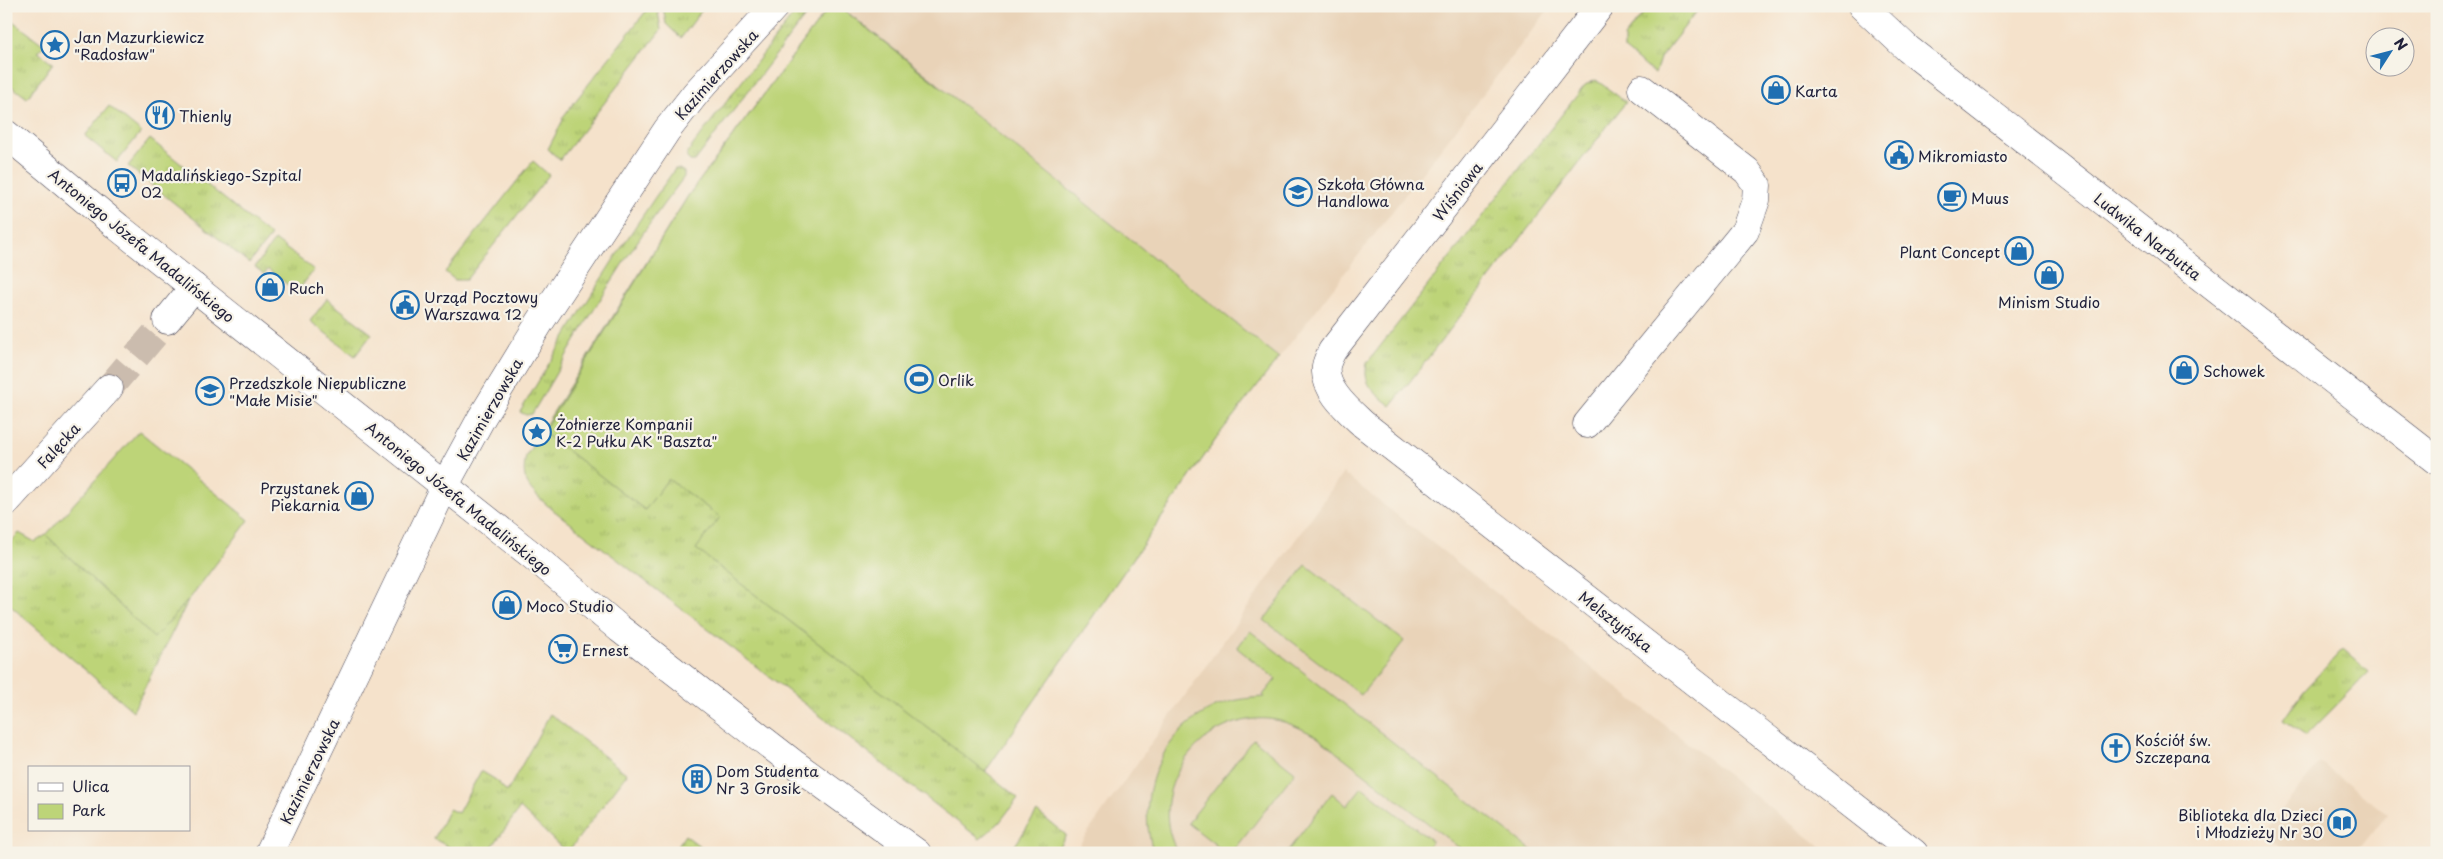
<svg xmlns="http://www.w3.org/2000/svg" width="2443" height="859" font-family="'Playpen Sans',sans-serif">
<defs>
<pattern id="grass-tufts" width="24" height="20" patternUnits="userSpaceOnUse" patternTransform="scale(1.25)"><rect width="24" height="20" fill="#bdd478"/><path d="M3 7l-1-3M5 7V3M7 7l1-3M15 17l-1-3M17 17v-4M19 17l1-3" fill="none" stroke="#a2b669"/></pattern>
<pattern id="garden-dots" width="8" height="8" patternUnits="userSpaceOnUse" patternTransform="scale(1.25)"><rect width="8" height="8" fill="#bdd478"/><path d="M2 2h.1M6 6h.1" fill="none" stroke="#a2b669" stroke-width="1.8" stroke-linecap="round"/></pattern>
</defs>
<rect width="100%" height="100%" fill="#f7f3e8"/>
<filter id="ink" filterUnits="userSpaceOnUse"><feTurbulence type="fractalNoise" baseFrequency=".02" numOctaves="2"/><feDisplacementMap in="SourceGraphic" scale="10" xChannelSelector="R" yChannelSelector="G"/><feConvolveMatrix kernelMatrix="1 2 1 2 8 2 1 2 1" color-interpolation-filters="sRGB"/></filter>
<filter id="wash" filterUnits="userSpaceOnUse"><feTurbulence type="fractalNoise" baseFrequency=".0096" numOctaves="4" result="noise"/><feDisplacementMap in="SourceGraphic" scale="20" xChannelSelector="R" yChannelSelector="G"/><feGaussianBlur stdDeviation="1.12" result="paint"/><feColorMatrix in="noise" values="0 0 0 0 0 0 0 0 0 0 0 0 0 0 0 0 0 1.4 0 .05"/><feComposite in="paint" operator="in"/></filter>
<g filter="url(#wash)">
<rect width="100%" height="100%" fill="#f5e2cb"/>
<path fill="#e9d3b8" d="M839,6h712l-272,352z
M1343,473l439,344 47,36h-740l-10,-8z
M2320,762l67,52 -31,39h-68l-25,-20z"/>
<path fill="url(#grass-tufts)" stroke="#707b5a" d="M650,6h7l4,24 -101,130 -12,-11 15,-29 -1,-2z
M663,6h42l-24,32 -15,-14z
M800,6h13l-118,155h-5l-3,-3v-5z
M830,6h9l99,78 283,348 -236,339 33,27 -19,25 -19,16 -432,-333c-18,-17 -28,-23 -22,-50l162,-260z
M1649,6h52l-41,52 -5,16 -31,-25v-12z
M6,16l38,29 -6,7 15,11 -26,35 -21,-16z
M1596,80l30,22 -235,304c-16,-13 -29,-21 -24,-43l218,-278z
M109,106l32,26 -24,30 -32,-26z
M150,139l121,97 -22,27 -121,-97z
M533,161l16,14 -83,105h-11l-10,-8z
M675,169h4l5,3v5c-58,74 -104,156 -152,237l-6,1 -6,-3c49,-82 99,-165 155,-243z
M275,240l39,30 -17,22 -29,-23 -4,5 -9,-7z
M327,299l45,35 -17,22 -45,-35z
M19,533l16,9 11,-7 108,102 36,-40 -57,114 -127,-109v-54z
M2343,649l26,23 -63,64 -23,-16 21,-30z
M550,714l77,60 -60,79 -47,-45 -28,39 -10,4 -24,1 -24,-13 15,-30 9,4 23,-42 15,9 11,12z
M1037,812l29,23 -11,18h-45z"/>
<path fill="#bdd478" stroke="#707b5a" d="M830,6h9l440,352 -58,74 -236,340 -289,-223 24,-32 -52,-38 -23,31 -102,-78 145,-236z
M139,431l110,89 -58,77 -37,41 -108,-103z
M1306,565l98,76 -43,54 -97,-75z
M1250,631l39,30 246,192h-69l-149,-116c-21,-12 -43,-22 -69,-17 -58,9 -102,77 -70,133h-24c-21,-59 9,-127 69,-149 13,-5 28,-6 42,-7l-2,-2 13,-16 -39,-31z
M1253,739l42,33 -63,81h-6l-38,-30z
M1362,787l70,54 -8,12h-138l46,-60 15,13z"/>
<path fill="url(#garden-dots)" stroke="#707b5a" d="M685,835l24,18h-36z"/>
</g>
<g filter="url(#ink)">
<g fill="none" stroke-linecap="round" stroke-linejoin="round">
<path stroke="#cbbcae" stroke-width="28" stroke-dasharray="28 14" stroke-linecap="butt" d="M109,388l58,-68"/>
<defs>
<path id="minor" d="M1600,6l-268,345c-2,4 -5,10 -6,15 -3,23 22,44 37,58l551,429
M1862,6l46,43 529,412
M167,320l27,-33
M1587,424l158,-193 11,-31 1,-15 -10,-14 -105,-82
M445,485l37,-68 58,-95 127,-192 29,-37 79,-87
M6,502l103,-114"/>
<path id="tertiary" d="M6,134l112,93 415,329 87,73 173,134 124,90
M269,853l176,-368"/>
</defs>
<use href="#minor" stroke="#423f51" stroke-width="29"/>
<use href="#tertiary" stroke="#423f51" stroke-width="29"/>
<use href="#minor" stroke="#fff" stroke-width="28"/>
<use href="#tertiary" stroke="#fff" stroke-width="28"/>
</g>
</g>
<defs>
<symbol id="sight-ring" viewBox="-11 -11 22 22"><circle r="9.5" fill="#f7f3e8" stroke="#1f6fb2" stroke-width="1.5"/><path d="M0-6L1.8-2.2L6-1.7L2.9 1.2L3.7 5.4L0 3.3L-3.7 5.4L-2.9 1.2L-6-1.7L-1.8-2.2Z" fill="#1f6fb2"/></symbol>
<symbol id="shop-ring" viewBox="-11 -11 22 22"><circle r="9.5" fill="#f7f3e8" stroke="#1f6fb2" stroke-width="1.5"/><path d="M-5-2.5h2.3a2.7 3.5 0 0 1 5.4 0H5L5.5 6h-11ZM-1.5-2.5h3a1.5 2.3 0 0 0-3 0Z" fill="#1f6fb2"/></symbol>
<symbol id="restaurant-ring" viewBox="-11 -11 22 22"><circle r="9.5" fill="#f7f3e8" stroke="#1f6fb2" stroke-width="1.5"/><path d="M-5-6h1v4h1v-4h1v4h1v-4h1v5L-1.5 .5V6h-2V.5L-5-1ZM5-6V6H3V1.5H1.5Q1.5-4 5-6Z" fill="#1f6fb2"/></symbol>
<symbol id="civic-ring" viewBox="-11 -11 22 22"><circle r="9.5" fill="#f7f3e8" stroke="#1f6fb2" stroke-width="1.5"/><path d="M-.6-6.5H3V-4.5H.6V-3L4-1V1h2V6H-6V1h2V-1L-.6-3ZM-1.2 2.5V6h2.4V2.5Z" fill="#1f6fb2"/></symbol>
<symbol id="bus-ring" viewBox="-11 -11 22 22"><circle r="9.5" fill="#f7f3e8" stroke="#1f6fb2" stroke-width="1.5"/><path d="M-5-6H5V4H4V6H2V4H-2V6H-4V4H-5ZM-3.5-4V0h7V-4ZM-3.5 1.2v1.5H-2V1.2ZM2 1.2v1.5H3.5V1.2Z" fill="#1f6fb2"/></symbol>
<symbol id="university-ring" viewBox="-11 -11 22 22"><circle r="9.5" fill="#f7f3e8" stroke="#1f6fb2" stroke-width="1.5"/><path d="M0-5L7-2L0 1L-7-2ZM-4 1L0 2.5L4 1V4Q0 6-4 4Z" fill="#1f6fb2"/></symbol>
<symbol id="cafe-ring" viewBox="-11 -11 22 22"><circle r="9.5" fill="#f7f3e8" stroke="#1f6fb2" stroke-width="1.5"/><path d="M-5.5-4.5H6V0H3Q3 3.5 0 3.5H-2.5Q-5.5 3.5-5.5 0ZM3-3.2v2h1.7v-2ZM-6 4.5H4V6H-6Z" fill="#1f6fb2"/></symbol>
<symbol id="stadium-ring" viewBox="-11 -11 22 22"><circle r="9.5" fill="#f7f3e8" stroke="#1f6fb2" stroke-width="1.5"/><path d="M0-5a6.5 5 0 1 0 0 10a6.5 5 0 1 0 0-10ZM-3.5-1.8h7v3.6h-7Z" fill="#1f6fb2"/></symbol>
<symbol id="school-ring" viewBox="-11 -11 22 22"><circle r="9.5" fill="#f7f3e8" stroke="#1f6fb2" stroke-width="1.5"/><path d="M0-5L7-2L0 1L-7-2ZM-4 1L0 2.5L4 1V4Q0 6-4 4Z" fill="#1f6fb2"/></symbol>
<symbol id="supermarket-ring" viewBox="-11 -11 22 22"><circle r="9.5" fill="#f7f3e8" stroke="#1f6fb2" stroke-width="1.5"/><path d="M-6-5.5h2.5l.6 2H6L4.5 2H-2.5L-4.4-4H-6ZM-1.5 3.2a1.3 1.3 0 1 0 .1 0ZM3 3.2a1.3 1.3 0 1 0 .1 0Z" fill="#1f6fb2"/></symbol>
<symbol id="church-ring" viewBox="-11 -11 22 22"><circle r="9.5" fill="#f7f3e8" stroke="#1f6fb2" stroke-width="1.5"/><path d="M-1.2-6h2.4v3.5h3.3v2.4h-3.3V6h-2.4V-.1h-3.3v-2.4h3.3Z" fill="#1f6fb2"/></symbol>
<symbol id="building-ring" viewBox="-11 -11 22 22"><circle r="9.5" fill="#f7f3e8" stroke="#1f6fb2" stroke-width="1.5"/><path d="M-4-6H4V6H1V3H-1V6H-4ZM-2.5-4.3h1.7v1.8h-1.7ZM.8-4.3h1.7v1.8H.8ZM-2.5-1h1.7V.8h-1.7ZM.8-1h1.7V.8H.8Z" fill="#1f6fb2"/></symbol>
<symbol id="library-ring" viewBox="-11 -11 22 22"><circle r="9.5" fill="#f7f3e8" stroke="#1f6fb2" stroke-width="1.5"/><path d="M-6-4Q-3-5.5-.7-3.5V5Q-3 3-6 4ZM6-4Q3-5.5 .7-3.5V5Q3 3 6 4Z" fill="#1f6fb2"/></symbol>
</defs>
<g fill-rule="evenodd">
<use href="#sight-ring" x="39" y="29" width="32" height="32"/>
<use href="#shop-ring" x="1760" y="74" width="32" height="32"/>
<use href="#restaurant-ring" x="144" y="99" width="32" height="32"/>
<use href="#civic-ring" x="1883" y="139" width="32" height="32"/>
<use href="#bus-ring" x="106" y="167" width="32" height="32"/>
<use href="#university-ring" x="1282" y="176" width="32" height="32"/>
<use href="#cafe-ring" x="1936" y="181" width="32" height="32"/>
<use href="#shop-ring" x="2003" y="235" width="32" height="32"/>
<use href="#shop-ring" x="2033" y="259" width="32" height="32"/>
<use href="#shop-ring" x="254" y="271" width="32" height="32"/>
<use href="#civic-ring" x="389" y="289" width="32" height="32"/>
<use href="#shop-ring" x="2168" y="354" width="32" height="32"/>
<use href="#stadium-ring" x="903" y="363" width="32" height="32"/>
<use href="#school-ring" x="194" y="375" width="32" height="32"/>
<use href="#sight-ring" x="521" y="416" width="32" height="32"/>
<use href="#shop-ring" x="343" y="480" width="32" height="32"/>
<use href="#shop-ring" x="491" y="589" width="32" height="32"/>
<use href="#supermarket-ring" x="547" y="633" width="32" height="32"/>
<use href="#church-ring" x="2100" y="732" width="32" height="32"/>
<use href="#building-ring" x="681" y="763" width="32" height="32"/>
<use href="#library-ring" x="2326" y="807" width="32" height="32"/>
</g>
<g text-anchor="middle" dominant-baseline="central" stroke-width="4.5" stroke-linejoin="round" paint-order="stroke">
<g font-size="15" fill="#22223b" stroke="#f7f3e8" text-anchor="start">
<text x="74" y="36">Jan Mazurkiewicz<tspan x="74" dy="17">"Radosław"</tspan></text>
<text x="1795" y="90">Karta</text>
<text x="179" y="115">Thienly</text>
<text x="1918" y="155">Mikromiasto</text>
<text x="141" y="174">Madalińskiego-Szpital<tspan x="141" dy="17">02</tspan></text>
<text x="1317" y="183">Szkoła Główna<tspan x="1317" dy="17">Handlowa</tspan></text>
<text x="1971" y="197">Muus</text>
<text x="2000" y="251" text-anchor="end">Plant Concept</text>
<text x="289" y="287">Ruch</text>
<text x="424" y="296">Urząd Pocztowy<tspan x="424" dy="17">Warszawa 12</tspan></text>
<text x="2049" y="301" text-anchor="middle">Minism Studio</text>
<text x="2203" y="370">Schowek</text>
<text x="938" y="379">Orlik</text>
<text x="229" y="382">Przedszkole Niepubliczne<tspan x="229" dy="17">"Małe Misie"</tspan></text>
<text x="556" y="423">Żołnierze Kompanii<tspan x="556" dy="17">K-2 Pułku AK "Baszta"</tspan></text>
<text x="340" y="487" text-anchor="end">Przystanek<tspan x="340" dy="17">Piekarnia</tspan></text>
<text x="526" y="605">Moco Studio</text>
<text x="582" y="649">Ernest</text>
<text x="2135" y="739">Kościół św.<tspan x="2135" dy="17">Szczepana</tspan></text>
<text x="716" y="770">Dom Studenta<tspan x="716" dy="17">Nr 3 Grosik</tspan></text>
<text x="2323" y="814" text-anchor="end">Biblioteka dla Dzieci<tspan x="2323" dy="17">i Młodzieży Nr 30</tspan></text>
</g>
<g font-size="15" fill="#22223b" stroke="#f7f3e8">
<text transform="translate(716 74) rotate(-48)">Kazimierzowska</text>
<text transform="translate(1457 191) rotate(-52)">Wiśniowa</text>
<text transform="translate(2148 236) rotate(38)">Ludwika Narbutta</text>
<text transform="translate(142 245) rotate(39)">Antoniego Józefa Madalińskiego</text>
<text transform="translate(489 409) rotate(-60)">Kazimierzowska</text>
<text transform="translate(58 445) rotate(-48)">Falęcka</text>
<text transform="translate(459 498) rotate(39)">Antoniego Józefa Madalińskiego</text>
<text transform="translate(1616 621) rotate(38)">Melsztyńska</text>
<text transform="translate(309 771) rotate(-64)">Kazimierzowska</text>
</g>
</g>
<rect width="2443" height="859" fill="none" stroke="#f7f3e8" stroke-width="25"/>
<rect x="28" y="766" width="162" height="65" fill="#f7f3e8" stroke="#a29fa3"/>
<rect x="38" y="783" width="25" height="8" fill="#ffffff" stroke="#a29fa3"/>
<text x="72" y="792" font-size="15" fill="#22223b">Ulica</text>
<rect x="38" y="804" width="25" height="15" fill="#bdd478" stroke="#a29fa3"/>
<text x="72" y="816" font-size="15" fill="#22223b">Park</text>
<g transform="translate(2390 52) rotate(54)"><circle r="24" fill="#f7f3e8" stroke="#a29fa3"/>
<path d="M0-4L9 19L0 12L-9 19Z" fill="#1f6fb2"/>
<text y="-8" font-size="14" font-weight="bold" text-anchor="middle" fill="#22223b">N</text>
</g>
</svg>
